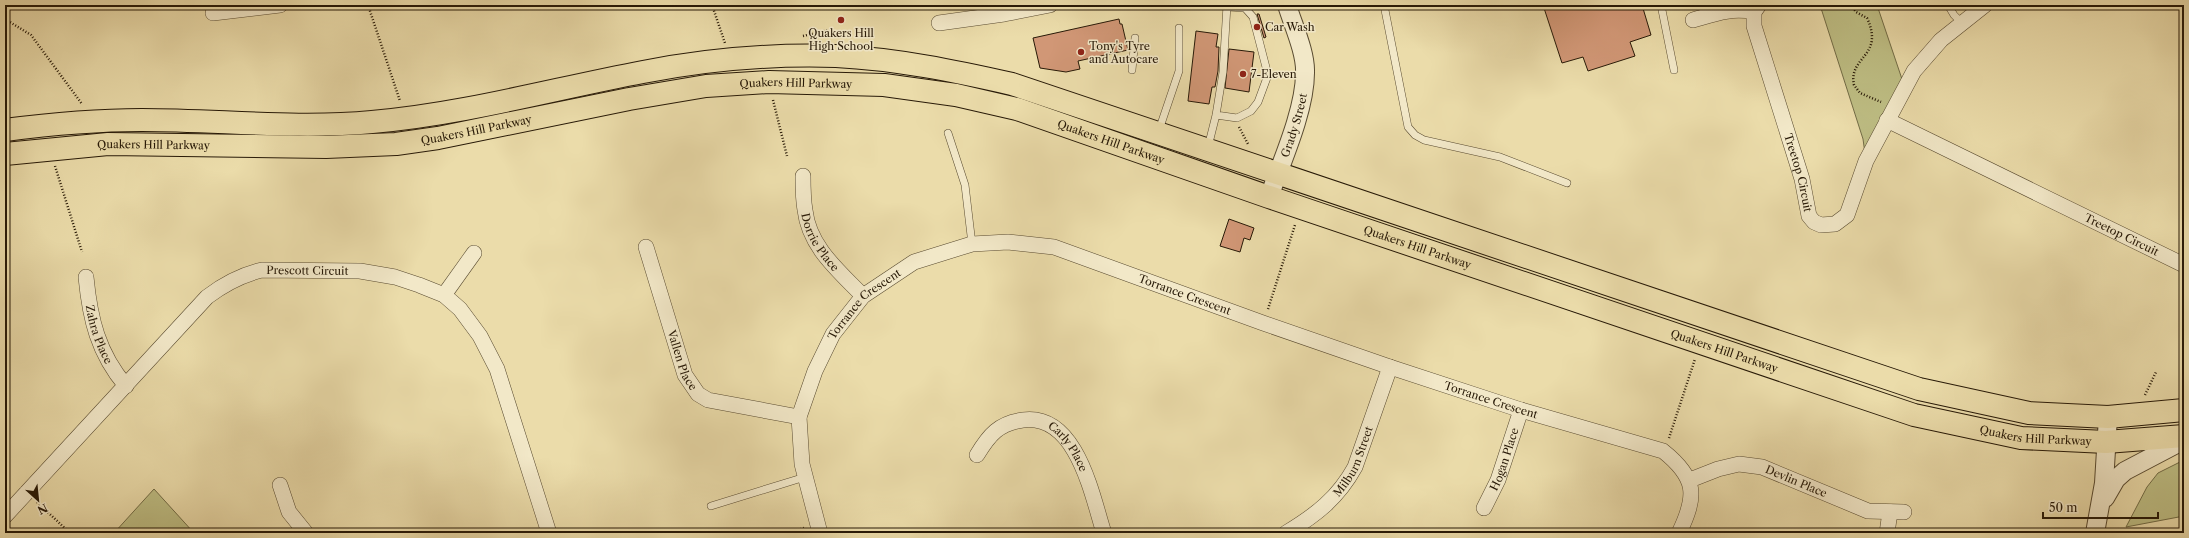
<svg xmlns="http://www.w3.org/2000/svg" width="2189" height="538" font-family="'Libre Caslon Text',serif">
<rect width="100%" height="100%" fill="#ebdcaa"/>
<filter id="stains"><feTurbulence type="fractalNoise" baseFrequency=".005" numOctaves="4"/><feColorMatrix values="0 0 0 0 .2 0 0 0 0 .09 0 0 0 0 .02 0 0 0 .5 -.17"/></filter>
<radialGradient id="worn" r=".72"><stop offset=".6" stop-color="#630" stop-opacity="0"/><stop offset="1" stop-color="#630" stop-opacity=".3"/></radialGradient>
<path fill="#bebe84" stroke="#726c46" d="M1820,5h57l28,83 -39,73 -3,-22z
M2184,460v56l-58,11 21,-40 11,-14z
M154,489l40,44h-80z"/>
<path fill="#d19776" stroke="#271907" d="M1543,5h99l9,30 -21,7 5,14 -47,15 -5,-14 -21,6z
M1257,14h2l7,23 -2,1z
M1119,19l1,5h2l6,26 -50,11 2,8 -14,3 -26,-4 -7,-30z
M1196,31l22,3 -2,13h3l-1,24 -3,16h-3l-3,17 -21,-3z
M1229,49l25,3 -5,40 -24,-4z
M1229,219l25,9 -4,12 -6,-2 -4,14 -20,-6z"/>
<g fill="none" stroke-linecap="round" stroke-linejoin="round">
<defs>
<path id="service" d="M1384,5l24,122 7,8 9,5 76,17 67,26
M1661,5l13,65
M1948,5l6,10 8,8
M1132,70l3,-32
M1216,115l21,3 14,-7 7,-9 10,-27 -15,-58 -8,-9 -18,-1
M1159,130l20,-59v-43
M948,133l17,52 7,59
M1208,147l8,-32 7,-43 4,-67
M711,506l94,-29"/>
<g id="minor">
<path id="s1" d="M1759,5l-5,7v14l48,153 7,37 5,6 7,3 14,-1 12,-9 19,-54 48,-90 27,-31 44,-35"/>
<path d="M213,13l67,-8"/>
<path d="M1693,20c21,-6 39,-13 61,-8"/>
<path d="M939,23l65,-9 46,-9"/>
<path id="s2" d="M1887,120l297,145"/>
<path id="s3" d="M803,176c0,11 0,23 2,34 4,37 34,61 58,86"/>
<path id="s4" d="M646,247l39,128 13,19 10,6 91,17"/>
<path id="s5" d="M86,277c4,42 12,76 40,109"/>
<path d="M444,295l30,-42"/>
<path id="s6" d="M977,455c12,-20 22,-32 46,-35 54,-7 69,76 81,113"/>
<path id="s7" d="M1690,480l28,-11 21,-5 23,3 106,44 36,1"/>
<path d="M280,485l9,27 17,21"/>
<path id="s8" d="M1484,508l14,-28 23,-70"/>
<path id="s9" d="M5,516l202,-219c17,-13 34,-22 55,-27l98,1 35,6 24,8 25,10 16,14 20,27 17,33 52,164"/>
<path id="s10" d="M820,533l-18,-69 -3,-47 16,-46 18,-37 30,-38 51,-34 58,-18 36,-2 46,5 209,76 127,44 131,43 142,41c34,27 34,45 16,82"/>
<path id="s11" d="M1286,533c30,-18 52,-35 69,-66l35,-100"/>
<path d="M1887,533l3,-21"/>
</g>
<g id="tertiary">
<path id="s12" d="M1269,197c13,-36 36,-87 36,-124 1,-20 -12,-48 -18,-68"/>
<path d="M2105,498l11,-19 9,-8 59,-31"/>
<path d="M2095,533l9,-50 4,-66"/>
</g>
<g id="primary">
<path d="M5,130c46,-6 91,-10 137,-10 77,0 154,9 230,2 92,-8 181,-33 271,-50 61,-12 131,-18 193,-16 60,3 119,15 176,28l907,305 110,24 79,4 76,-7"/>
<path id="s13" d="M5,154l103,-10 218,3 70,-3 42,-6 191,-39 77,-13 63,-4 115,3 72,10 61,14 252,88 645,218 107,23 85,4 78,-6"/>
</g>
</defs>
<use href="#service" stroke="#584a30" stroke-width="8"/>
<use href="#minor" stroke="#584a30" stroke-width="16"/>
<use href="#tertiary" stroke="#584a30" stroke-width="20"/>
<use href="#primary" stroke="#271907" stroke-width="24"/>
<path stroke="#271907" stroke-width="2.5" stroke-dasharray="1 2" stroke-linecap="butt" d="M368,5l32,96
M712,5l13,38
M1851,5l5,7 11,6c18,39 -19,38 -13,67l6,8 21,9
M5,19l26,16 51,69
M803,36l26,-6
M773,100l14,56
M1239,127l9,17
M55,166l27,86
M1268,309l27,-84
M2145,395l11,-23
M1669,438l26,-79
M37,502l33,31
M789,533l15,-5"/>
<use href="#service" stroke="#f2e8c8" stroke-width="7"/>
<use href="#minor" stroke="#f2e8c8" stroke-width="15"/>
<use href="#tertiary" stroke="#f2e8c8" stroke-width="18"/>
<use href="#primary" stroke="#ebdcaa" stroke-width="22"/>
</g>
<g fill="#8f2418" stroke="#f2e8c8" stroke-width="1.5">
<circle cx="841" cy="20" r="4"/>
<circle cx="1257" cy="27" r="4"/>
<circle cx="1081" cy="52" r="4"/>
<circle cx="1243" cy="74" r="4"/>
</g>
<g text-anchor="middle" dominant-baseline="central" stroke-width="3" stroke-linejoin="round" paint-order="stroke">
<g font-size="11" fill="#271907" stroke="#f2e8c8" text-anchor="start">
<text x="1265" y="27">Car Wash</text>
<text x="841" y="33" text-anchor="middle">Quakers Hill<tspan x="841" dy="13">High School</tspan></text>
<text x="1089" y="46">Tony's Tyre<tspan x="1089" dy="13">and Autocare</tspan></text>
<text x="1251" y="74">7-Eleven</text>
</g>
<g font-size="11" fill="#271907" stroke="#f2e8c8">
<text stroke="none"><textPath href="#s13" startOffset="797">Quakers Hill Parkway</textPath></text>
<text stroke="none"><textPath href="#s12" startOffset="76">Grady Street</textPath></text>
<text stroke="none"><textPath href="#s13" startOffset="473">Quakers Hill Parkway</textPath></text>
<text stroke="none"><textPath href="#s13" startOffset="1120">Quakers Hill Parkway</textPath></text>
<text stroke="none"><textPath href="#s13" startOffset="149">Quakers Hill Parkway</textPath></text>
<text stroke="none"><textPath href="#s1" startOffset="176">Treetop Circuit</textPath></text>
<text stroke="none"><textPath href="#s2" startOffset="261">Treetop Circuit</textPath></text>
<text stroke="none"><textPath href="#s3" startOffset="70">Dorrie Place</textPath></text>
<text stroke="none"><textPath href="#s13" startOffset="1444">Quakers Hill Parkway</textPath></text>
<text stroke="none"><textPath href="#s9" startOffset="405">Prescott Circuit</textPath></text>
<text stroke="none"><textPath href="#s10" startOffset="600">Torrance Crescent</textPath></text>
<text stroke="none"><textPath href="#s10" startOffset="252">Torrance Crescent</textPath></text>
<text stroke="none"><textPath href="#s5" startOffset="59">Zahra Place</textPath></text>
<text stroke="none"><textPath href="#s13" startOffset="1768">Quakers Hill Parkway</textPath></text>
<text stroke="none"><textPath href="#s4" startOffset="119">Vallen Place</textPath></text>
<text stroke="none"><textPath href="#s10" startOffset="924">Torrance Crescent</textPath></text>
<text stroke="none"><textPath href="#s13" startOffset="2092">Quakers Hill Parkway</textPath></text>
<text stroke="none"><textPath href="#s6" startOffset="117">Carly Place</textPath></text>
<text stroke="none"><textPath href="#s8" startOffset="53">Hogan Place</textPath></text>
<text stroke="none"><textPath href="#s11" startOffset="101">Milburn Street</textPath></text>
<text stroke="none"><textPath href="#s7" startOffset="112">Devlin Place</textPath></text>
</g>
</g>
<rect width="2189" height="538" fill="none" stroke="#ebdcaa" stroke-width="20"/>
<rect x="6" y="6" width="2177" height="526" fill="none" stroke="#271907" stroke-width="2"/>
<rect x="10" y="10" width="2169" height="518" fill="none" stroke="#271907"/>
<g transform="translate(38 500) rotate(153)" stroke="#f2e8c8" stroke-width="3" paint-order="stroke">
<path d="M0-3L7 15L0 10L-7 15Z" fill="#271907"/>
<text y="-6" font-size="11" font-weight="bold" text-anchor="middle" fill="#271907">N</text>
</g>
<path d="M2043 512v6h115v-6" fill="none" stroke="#271907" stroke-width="2"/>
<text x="2049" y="512" font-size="12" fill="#271907" stroke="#f2e8c8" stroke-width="3" paint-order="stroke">50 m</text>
<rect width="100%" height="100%" filter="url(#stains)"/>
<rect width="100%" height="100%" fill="url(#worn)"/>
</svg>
